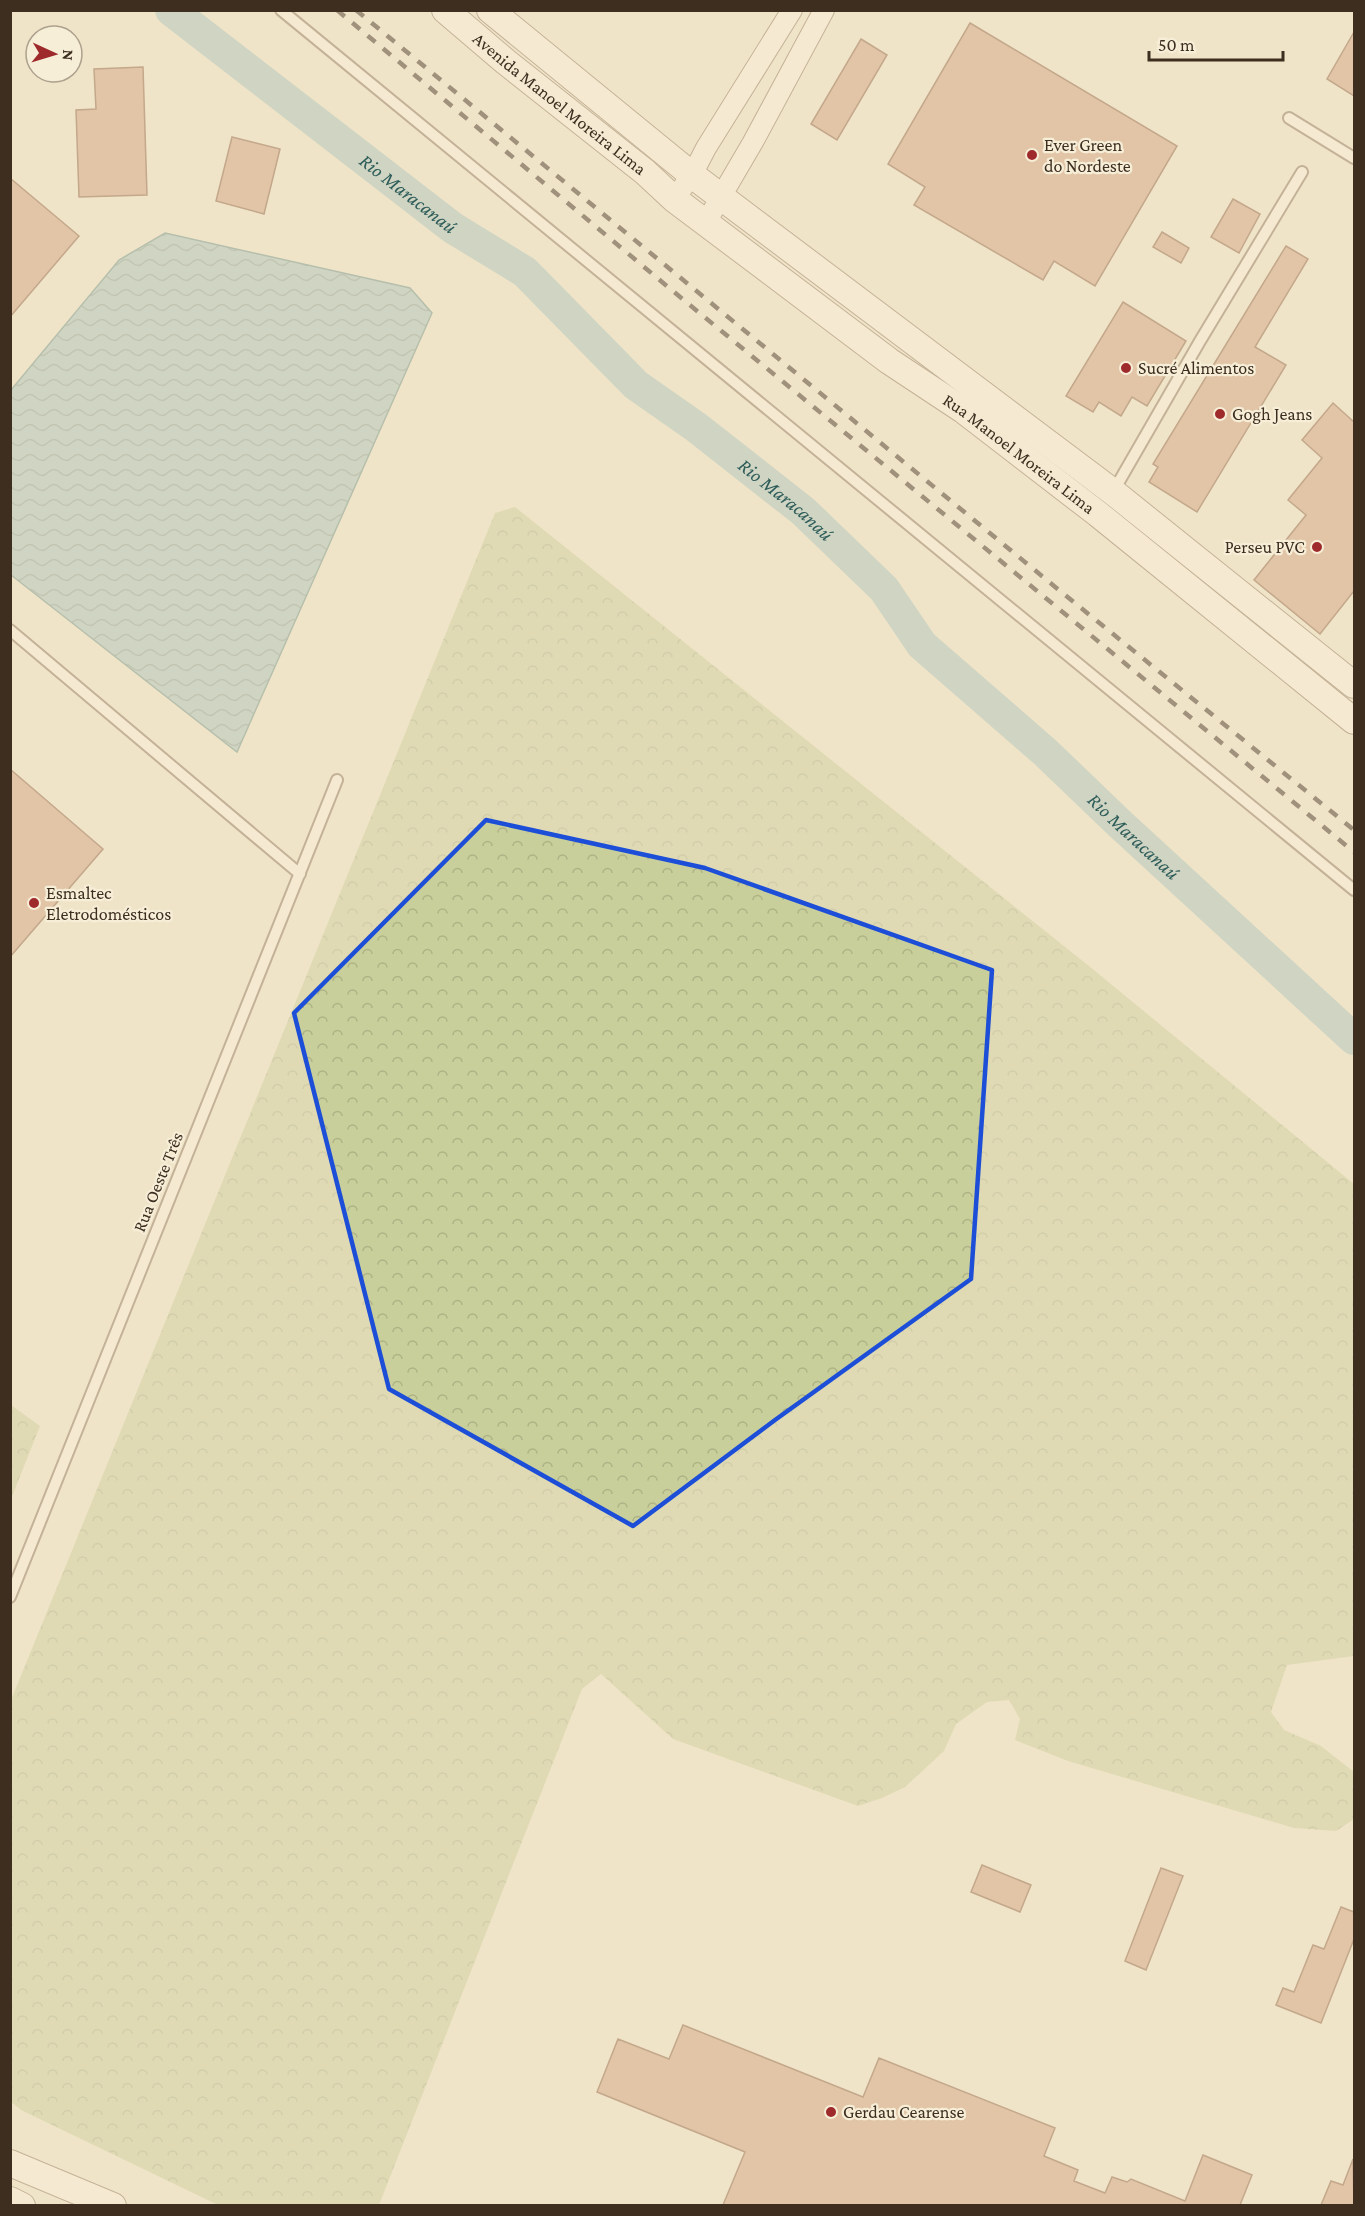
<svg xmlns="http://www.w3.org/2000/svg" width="1365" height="2216" font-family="'Crimson Pro',serif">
<defs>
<pattern id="forest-crowns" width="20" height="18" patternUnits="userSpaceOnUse" patternTransform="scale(1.5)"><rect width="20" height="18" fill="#c9cf9b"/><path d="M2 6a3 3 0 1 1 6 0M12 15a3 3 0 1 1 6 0" fill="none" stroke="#aeb285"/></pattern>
<pattern id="water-waves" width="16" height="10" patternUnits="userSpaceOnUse" patternTransform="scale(1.5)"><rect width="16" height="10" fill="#a9c4bc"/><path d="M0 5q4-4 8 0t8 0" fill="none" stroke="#8ba098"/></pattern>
</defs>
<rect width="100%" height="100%" fill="#f0e4c8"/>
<path fill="url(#forest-crowns)" d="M515,507l574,459 265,218v472l-67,9 -16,47 13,18 37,16 33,26v47l-18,12 -42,-3 -226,-67 -53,-21 5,-21 -11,-19 -22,2 -31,22 -12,27 -39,36 -23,11 -24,8 -185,-67 -72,-65 -19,15 -203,516h-161l-197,-95 -10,-8v-402l484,-1187z
M11,1405l29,21 -29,73z"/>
<path fill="url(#water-waves)" stroke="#6f938a" stroke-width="1.5" d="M165,233l245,55 22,25 -195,439 -226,-177v-185l108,-130z"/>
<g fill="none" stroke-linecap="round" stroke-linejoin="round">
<path stroke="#a9c4bc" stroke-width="32" id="s1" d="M171,10l282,218 72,44 111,113 60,42 107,84 81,78 38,56 123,107 74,71 235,216"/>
</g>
<path fill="#cf9f7d" stroke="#8d5f41" stroke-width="1.5" d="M970,23l207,123 -82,140 -41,-25 -11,19 -129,-75 11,-18 -37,-23z
M1354,32v64l-27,-17z
M861,39l26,16 -50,85 -26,-16z
M143,67l4,128 -68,2 -3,-87 20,-1 -2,-40z
M232,137l48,12 -16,65 -48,-13z
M10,178l69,58 -69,81z
M1233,199l27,15 -21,39 -28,-16z
M1162,232l27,16 -8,15 -28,-16z
M1286,246l22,13 -53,88 31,18 -89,147 -48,-30 9,-15 -5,-3z
M1123,302l63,39 -39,65 -15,-9 -11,19 -22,-14 -6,10 -27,-16z
M1333,403l21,19v169l-34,43 -66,-54 52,-65 -18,-15 34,-42 -20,-18z
M10,769l93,80 -93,108z
M982,1865l49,20 -11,27 -49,-20z
M1161,1868l22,8 -37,94 -21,-9z
M1341,1907l13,5v27l-33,84 -45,-18 7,-17 11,4 19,-47 11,4z
M683,2025l180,72 16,-39 176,70 -11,28 34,14 -4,11 31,12 7,-16 15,5 4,-3 54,22 18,-46 49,20 -12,30h-517l22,-53 -148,-60 21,-53 51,20z
M1353,2159l1,46h-33l10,-24 12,4z"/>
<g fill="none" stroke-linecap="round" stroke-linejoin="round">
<defs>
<path id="service" d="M281,10l1073,880
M1289,118l65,40
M1113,492l87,-151 102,-169
M10,630l290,244
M10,1597l327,-817"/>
<path id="minor" d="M674,199l18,-24 14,-27 86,-138
M705,224l48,-82 71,-132"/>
<g id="tertiary">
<path id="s2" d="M445,10l61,52 139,110 29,27 215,162 74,49 135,104 256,207"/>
<path d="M490,10l202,165 421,317 241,193"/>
<path d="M10,2163l103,43"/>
<path d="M10,2200l12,6"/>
</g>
</defs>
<use href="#service" stroke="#8d765c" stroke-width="14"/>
<use href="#minor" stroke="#8d765c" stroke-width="22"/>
<use href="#tertiary" stroke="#8d765c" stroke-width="28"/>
<use href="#service" stroke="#faf1dc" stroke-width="10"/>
<use href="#minor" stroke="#faf1dc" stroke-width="20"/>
<use href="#tertiary" stroke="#faf1dc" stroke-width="26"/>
<path stroke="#3d2e20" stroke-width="4.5" stroke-dasharray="10 10" stroke-linecap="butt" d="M337,10l331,277 686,565
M356,10l698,576 300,244"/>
</g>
<path d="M0 0H1365V2216H0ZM486,820l219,48 287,102 -21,309 -196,141 -142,106 -244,-137 -95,-376z" fill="#f0e4c8" fill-opacity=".55" fill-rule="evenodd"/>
<path fill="none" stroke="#1d4ed8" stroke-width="4.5" stroke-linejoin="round" d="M486,820l219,48 287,102 -21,309 -196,141 -142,106 -244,-137 -95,-376z"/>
<g fill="#9e2a2b" stroke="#f7eed8" stroke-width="2">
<circle cx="1032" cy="155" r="6"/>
<circle cx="1126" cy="368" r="6"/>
<circle cx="1220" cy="414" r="6"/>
<circle cx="1317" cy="547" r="6"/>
<circle cx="34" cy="903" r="6"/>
<circle cx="831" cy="2112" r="6"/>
</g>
<g text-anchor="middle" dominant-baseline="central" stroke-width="4.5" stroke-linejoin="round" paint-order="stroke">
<g font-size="18" fill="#3d2e20" stroke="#f7eed8">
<text stroke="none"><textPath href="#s2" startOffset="148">Avenida Manoel Moreira Lima</textPath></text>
<text stroke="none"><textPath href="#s2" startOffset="726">Rua Manoel Moreira Lima</textPath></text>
<text transform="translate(158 1182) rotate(-68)">Rua Oeste Três</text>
</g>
<g font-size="18" fill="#3d2e20" stroke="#f7eed8" text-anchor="start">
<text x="1044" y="145">Ever Green<tspan x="1044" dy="21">do Nordeste</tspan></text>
<text x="1138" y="368">Sucré Alimentos</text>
<text x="1232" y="414">Gogh Jeans</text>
<text x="1305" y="547" text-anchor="end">Perseu PVC</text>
<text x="46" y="893">Esmaltec<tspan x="46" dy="21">Eletrodomésticos</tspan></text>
<text x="843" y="2112">Gerdau Cearense</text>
</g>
<g font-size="20" font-style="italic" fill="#2f5d5a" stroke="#f7eed8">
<text stroke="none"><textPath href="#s1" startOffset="300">Rio Maracanaú</textPath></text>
<text stroke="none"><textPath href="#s1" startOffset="788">Rio Maracanaú</textPath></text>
<text stroke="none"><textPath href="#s1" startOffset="1274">Rio Maracanaú</textPath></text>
</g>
</g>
<rect width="1365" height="2216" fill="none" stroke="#3d2e20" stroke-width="24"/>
<g transform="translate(54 54) rotate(94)"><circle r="28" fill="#f7eed8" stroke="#ada18e" stroke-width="1.5"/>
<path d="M0-4.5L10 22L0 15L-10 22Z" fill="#9e2a2b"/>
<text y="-9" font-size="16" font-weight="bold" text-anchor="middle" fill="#3d2e20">N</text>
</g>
<path d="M1149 51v9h134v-9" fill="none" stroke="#3d2e20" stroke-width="3"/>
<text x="1158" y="51" font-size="18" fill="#3d2e20" stroke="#f7eed8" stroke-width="4.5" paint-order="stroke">50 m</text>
</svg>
